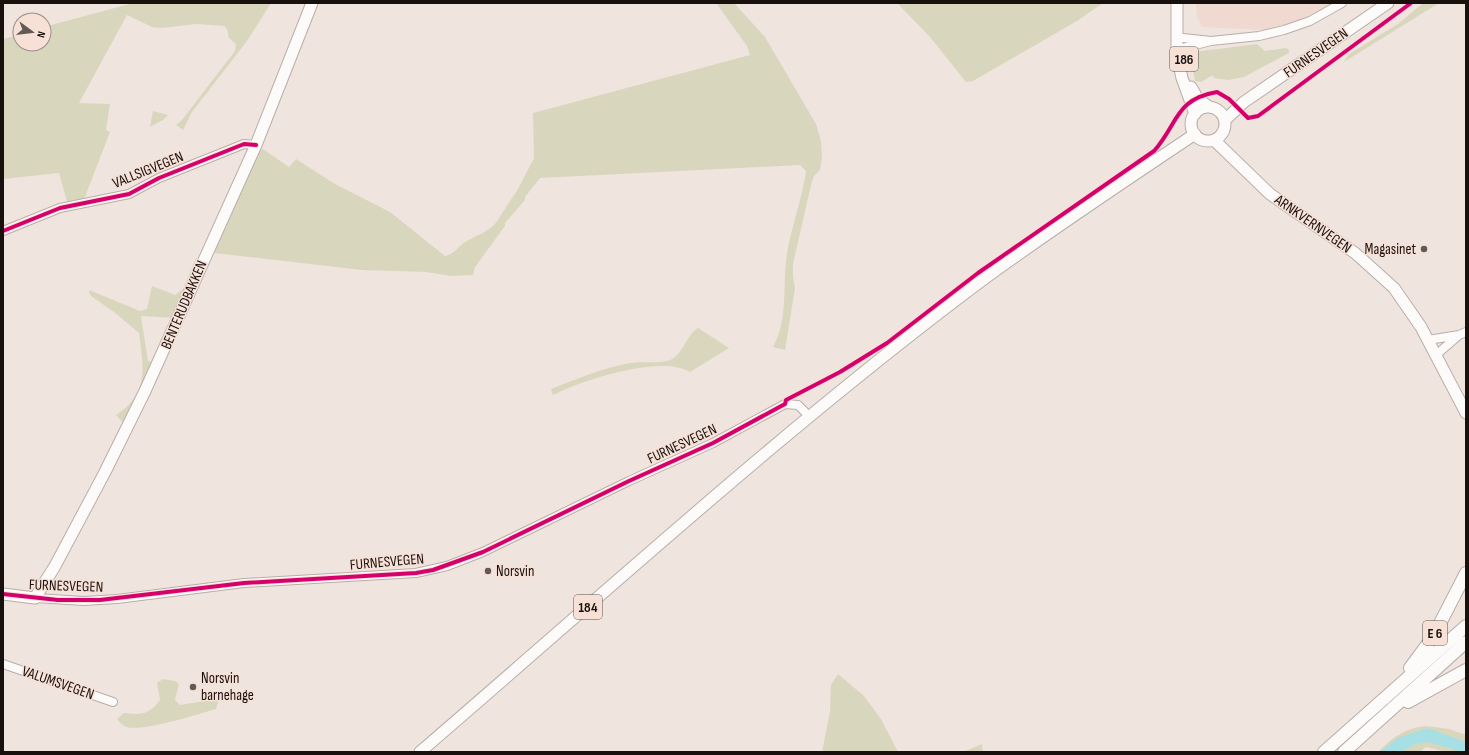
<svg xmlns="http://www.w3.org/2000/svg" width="1469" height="755" font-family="'Sofia Sans Condensed',sans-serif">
<rect width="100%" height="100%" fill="#f0e4de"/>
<path fill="#efd9d0" d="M1196,3h137l-40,20 -29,7 -62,-3 -5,-9z"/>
<path fill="#d9d6be" d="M133,3h138l-24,38 -55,71 -9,18 -7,-5 6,-5 53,-69 1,-7 -7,-6 -2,-9 -3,-3 -28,-2 -34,4 -10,-1 -25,-12 -48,88 31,1 -4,26 4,2 -27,70 -15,3 -9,-32 -56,6v-140l17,-4v9h24v-17z
M716,3h18l31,34 51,87 5,17 1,16 -2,13 -6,6 -3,9 -18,79v13l2,11 -10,62 -12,-3c16,-28 9,-64 14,-94 5,-28 15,-54 19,-82l-6,-6 -260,13 -15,19v3l-20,23v3l-30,41 -2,8 -23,1 -24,-4 -64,-2 -148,-17 5,-16 39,-85 5,-3 26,18 7,-8 39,25 55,28 55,44c9,-2 13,-9 20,-14 11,-7 20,-8 30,-18l23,-35 16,-31 -1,-45 217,-58 -3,-9z
M897,3h95l9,12 -9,-12h111l-26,18 -104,60 -7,1 -36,-45z
M1423,3h16l-95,59 5,-8 49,-30z
M1257,44l8,7 21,-3 3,2v3l-45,24 -15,3 -15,-2 -1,-3 -12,7 -6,-1 -4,-22 3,-7z
M153,111l15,4 -5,5 -13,7z
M196,258l4,2 -24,58 -35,-2 7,45 8,2 -31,62 -9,-10c34,-21 27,-49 23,-82l-25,-21 -23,-16 -2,-4v-2l51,21 7,-2 5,-23 23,9 8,-6z
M698,328l31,20 -39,24c-29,-18 -108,8 -137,23l-2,-6c25,-10 52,-21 79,-26 13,-2 28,1 40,-3 13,-5 16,-25 28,-32z
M838,674l26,22 17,23 17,33h-76l8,-41 1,-26z
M163,679l12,2 4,3 -4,16 5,5 36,-6 2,3 -2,7c-18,5 -78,25 -92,17 -3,-2 -5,-5 -7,-7l7,-6c17,2 25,2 36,-13l-3,-17z
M1426,726l23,3 17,6v17h-19l-21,-5 -6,5h-42c17,-16 25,-23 48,-26z
M982,744l1,8h-20z"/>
<path fill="#a6dfe4" d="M1427,728l39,14v10h-5l-32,-10 -14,2 -14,8h-21l18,-14z"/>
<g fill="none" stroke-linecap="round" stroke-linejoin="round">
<defs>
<path id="minor" d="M1183,38l28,3
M1183,48l28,-7 48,-5 25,-6 26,-9 32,-18
M3,231l57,-23 69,-14 30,-16 85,-34 12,1
M1428,340l31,-5 7,-3
M1436,355l23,-20
M35,598l49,3 33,-2 127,-16 172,-10 31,-7 36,-14 146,-71 84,-38 72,-39 13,1 12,12
M3,664l110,38"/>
<path id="major" d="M1177,3v52l5,23 13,36
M1191,87l7,12 11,8
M1191 124a17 17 0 1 1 34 0a17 17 0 1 1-34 0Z
M1225,120l19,-18 144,-99
M1214,140l56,54 85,59 39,35 27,39 45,86
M3,594l32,4 20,-32 50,-94 40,-81 111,-246 56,-142
M420,752c185,-159 366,-325 561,-471 70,-51 142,-99 214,-147"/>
<path id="highway" d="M1410,668l23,-31 33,-64
M1408,702l58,-32
M1324,752l142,-126
M1344,752l122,-110"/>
</defs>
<use href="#minor" stroke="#b7aeaa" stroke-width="10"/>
<use href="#major" stroke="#b7aeaa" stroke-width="13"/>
<use href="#highway" stroke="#b7aeaa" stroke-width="14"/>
<use href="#minor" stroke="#fdfbfa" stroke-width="8"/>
<use href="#major" stroke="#fdfbfa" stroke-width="11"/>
<use href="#highway" stroke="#fdfbfa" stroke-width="12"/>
<defs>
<path id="cycleway" d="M3,231l57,-23 69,-14 30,-16 85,-34 12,1
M3,594l55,6h42l144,-17 172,-10 17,-3 50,-18 146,-71 84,-38 72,-39 1,-4 54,-28 47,-29 91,-70 176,-122c24,-27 21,-52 63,-59l12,7 19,19 10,-2 153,-113"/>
</defs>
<use href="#cycleway" stroke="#f7e1d7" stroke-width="6"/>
<use href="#cycleway" stroke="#d6006c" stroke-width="4"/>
</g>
<g fill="#635a56" stroke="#f7e1d7" stroke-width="1.5">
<circle cx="1424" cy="249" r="4"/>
<circle cx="488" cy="571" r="4"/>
<circle cx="193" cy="687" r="4"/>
</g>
<g text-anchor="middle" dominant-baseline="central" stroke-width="3" stroke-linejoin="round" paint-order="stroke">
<g fill="#f7e1d7" stroke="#5a4f4a" stroke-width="1">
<rect x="1170" y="47" width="28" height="24" rx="3"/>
<rect x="574" y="595" width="28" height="24" rx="3"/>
<rect x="1423" y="621" width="24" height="24" rx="3"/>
</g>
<g font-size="14" font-weight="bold" fill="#17100d">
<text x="1184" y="59">186</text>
<text x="588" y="607">184</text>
<text x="1435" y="633">E 6</text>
</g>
<g font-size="15" fill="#17100d" stroke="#f7e1d7">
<text transform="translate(1316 53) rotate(-35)">FURNESVEGEN</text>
<text transform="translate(148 170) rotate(-22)">VALLSIGVEGEN</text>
<text transform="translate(1313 224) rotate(35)">ARNKVERNVEGEN</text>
<text transform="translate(184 305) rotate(-67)">BENTERUDBAKKEN</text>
<text transform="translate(682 444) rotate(-25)">FURNESVEGEN</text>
<text transform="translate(387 562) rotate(-5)">FURNESVEGEN</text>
<text transform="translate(66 586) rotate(2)">FURNESVEGEN</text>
<text transform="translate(58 683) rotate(19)">VALUMSVEGEN</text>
</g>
<g font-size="15" fill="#17100d" stroke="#f7e1d7" text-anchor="start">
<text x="1416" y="249" text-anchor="end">Magasinet</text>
<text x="496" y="571">Norsvin</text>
<text x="201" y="678">Norsvin<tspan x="201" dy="17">barnehage</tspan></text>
</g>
</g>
<rect width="1469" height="755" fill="none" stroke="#17100d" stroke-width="8"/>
<g transform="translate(32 32) rotate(105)"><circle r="19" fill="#f7e1d7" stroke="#9d8d86"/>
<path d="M0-3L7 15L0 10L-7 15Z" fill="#635a56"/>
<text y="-6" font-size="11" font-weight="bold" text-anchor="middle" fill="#17100d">N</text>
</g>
</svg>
